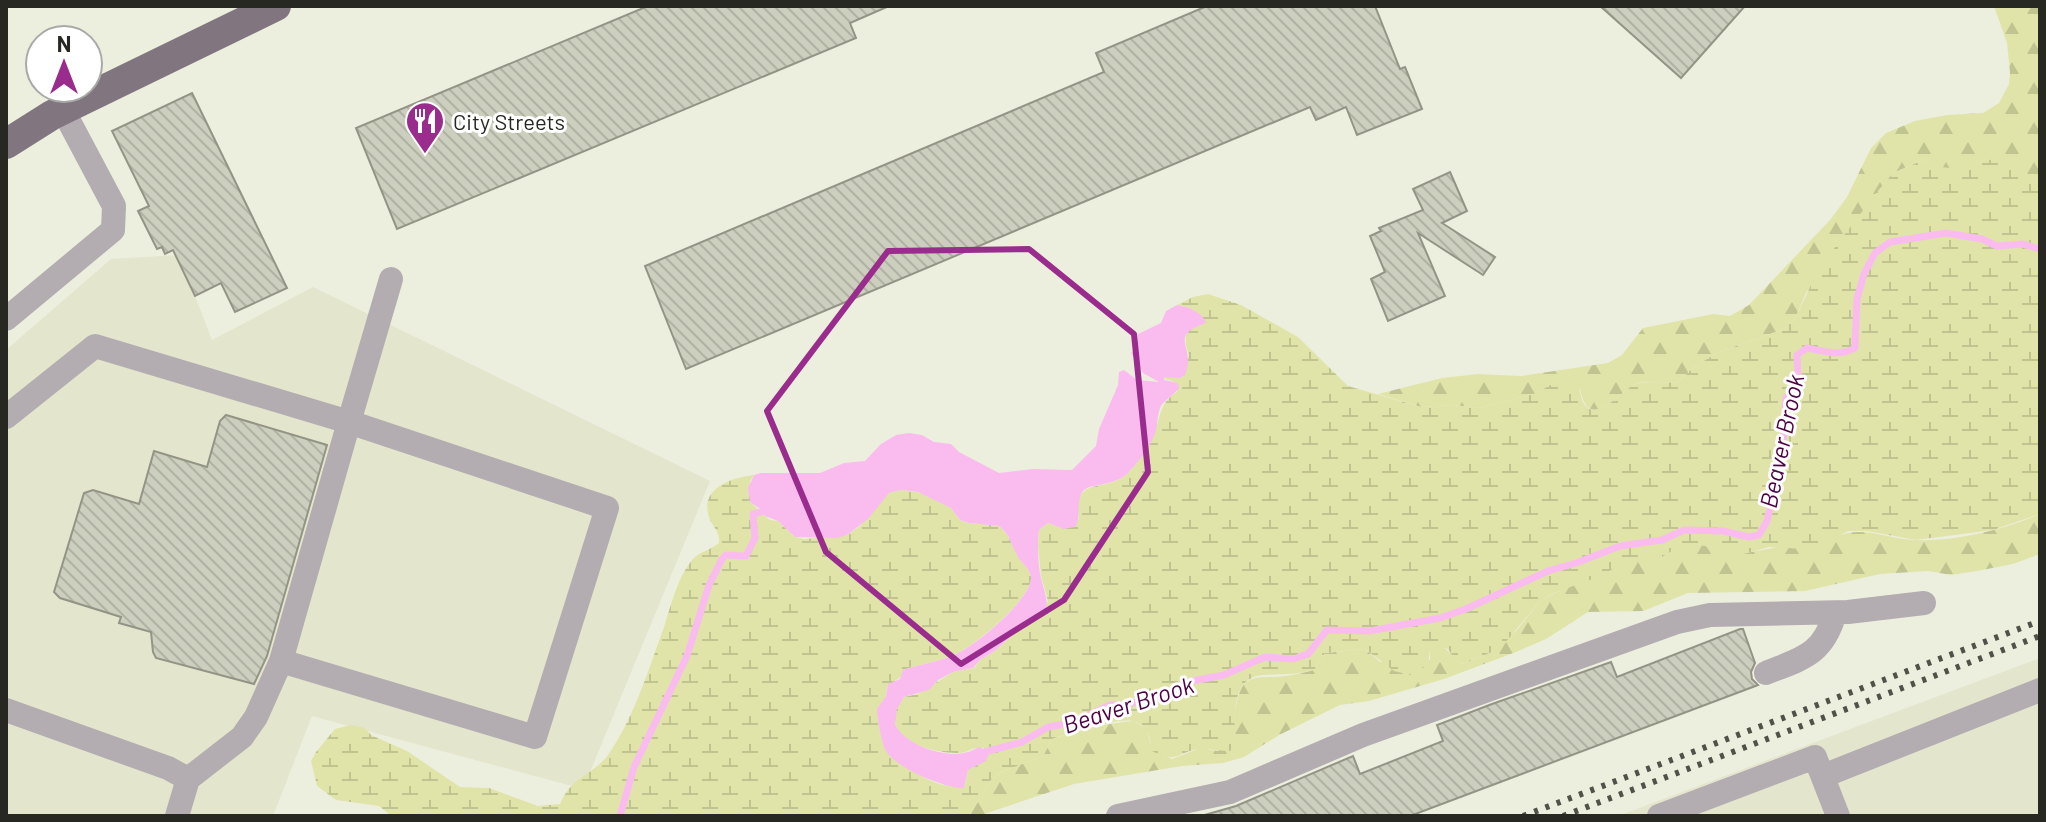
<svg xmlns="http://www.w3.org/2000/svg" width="2046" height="822" font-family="Barlow,sans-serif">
<defs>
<pattern id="forest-firs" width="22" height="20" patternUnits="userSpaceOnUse" patternTransform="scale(2)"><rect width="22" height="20" fill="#e0e4a9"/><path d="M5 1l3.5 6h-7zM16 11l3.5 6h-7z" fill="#c0c491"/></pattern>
<pattern id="wetland-marsh" width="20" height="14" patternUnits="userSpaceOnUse" patternTransform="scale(2)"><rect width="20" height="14" fill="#e0e4a9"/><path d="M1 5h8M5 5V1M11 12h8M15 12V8" fill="none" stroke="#c0c491"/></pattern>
<pattern id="building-back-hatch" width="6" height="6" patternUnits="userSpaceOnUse" patternTransform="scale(2)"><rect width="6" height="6" fill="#cdcfbe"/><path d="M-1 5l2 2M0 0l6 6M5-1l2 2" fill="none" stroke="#b0b2a3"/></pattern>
</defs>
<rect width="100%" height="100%" fill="#edefde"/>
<path fill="#e3e5cd" d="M179,255l33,85 101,-53 397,194 -127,308 -271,-73 -39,100h-267v-466l105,-91z
M2040,658v158h-422z"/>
<path fill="url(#forest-firs)" d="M1994,6h46v187l-53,-34 -18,8 -20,3 -28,-9 -28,12 -87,120 -11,26 -11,10 -65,23 -24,14 -17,16c-13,2 -27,-2 -39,1 -18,4 -50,54 -59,6l-22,-8 -24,13 -55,14 -26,-3 -32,2 -43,-13 64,-16 36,-4 43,2 87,-13 14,-8 21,-27 70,-14 17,2 19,-11 81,-85 17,-23 24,-49 15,-15 29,-12 32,-6 36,-2 16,-10 10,-19 1,-12 -3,-29z
M2040,514v40l-27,10 -36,7 -26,4 -23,-4 -48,3 -75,17 -117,2 -45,18 -55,1 -42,27 -30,13 -72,27 -75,22 -29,4 -59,29 -37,23 -21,6 -41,3 -108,18 -96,32h-10l23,-36 10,-8 42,-16 9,-17c26,-9 53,-16 82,-18l12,8 7,22 19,8 28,-11 18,3 17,-14c-2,-11 -1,-20 1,-31 6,-29 14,-29 40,-29 12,-1 27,-4 38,-7l11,-17 40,-4 15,13 50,-2v-10l4,-4c16,-1 16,12 28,18l30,-12 25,-22 24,-30 14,-7 75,-33 34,-3 7,-8 11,-5h15l43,10 95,-17c27,-12 50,1 78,3 41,2 90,-10 127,-26z"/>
<path fill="url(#wetland-marsh)" d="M1987,159l28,10 25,24v321l-47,16 -77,10 -49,-9h-19l-29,16 -16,2 -34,-2 -29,8 -43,-11h-15l-27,18 -25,-2 -32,17 -44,16 -13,7 -37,44 -12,8 -30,12 -7,-4 -7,-11 -13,-3 -5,4 -2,15 -18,10 -16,-4 -29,-22 -40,4 -11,17c-17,5 -34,4 -51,5 -34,2 -28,48 -28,70l-5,6c-9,0 -19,-2 -27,-2 -24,0 -24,17 -51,2 -1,-13 -6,-27 -20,-30 -16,-3 -63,12 -80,18l-9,17 -42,16 -10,8 -23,36h-570l-9,-2 -10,-8 -43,-6 -19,-14 -6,-25 5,-9 19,-23 16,-4 14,3 6,7 36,16 53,36 29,1 49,18 22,-2c13,-30 34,-28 50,-52 25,-37 39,-84 54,-125 8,-24 13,-49 29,-68 8,-8 18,-9 26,-16 2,-13 -9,-17 -11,-30 -6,-26 26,-36 46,-38l-4,6v21l20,18 8,1 17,16 10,2 42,-4 13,-9 28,-33 13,-3 22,3 28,15 9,12 7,3 32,3c10,8 13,19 19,30 4,8 11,11 13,21 2,21 -56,68 -75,77 -17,8 -36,10 -53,16l-1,6 -15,11c0,12 -10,26 -8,37 5,32 54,70 86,61l3,-15 21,-17c-4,-4 -5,-6 -11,-5 -7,0 -11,5 -19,5 -30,1 -87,-17 -55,-56l14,-3 35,-22 21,-4 6,-8 15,-9 30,-27 15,-6 8,-17 -7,-25 -3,-30 1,-16 9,-7 16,6 15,-10c-7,-47 29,-23 51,-48 9,-11 19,-22 24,-36 7,-18 4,-31 23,-43l-2,-10 -12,-4 26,-22c-5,-15 -7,-28 12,-31v-10l-14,-8 -10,-2 16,-8 15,-3 33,11 57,32 50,49 73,21 32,-2 26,3 55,-14 24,-13 18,1c4,6 4,11 6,18 11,27 40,-10 52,-15 13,-6 30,-1 44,-3l17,-16 24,-14 65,-23 11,-10 24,-51 58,-76 16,-19 28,-12c29,9 38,11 66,-2z"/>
<path fill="#fabcee" d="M1177,305c10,1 27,8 29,18 -40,14 -9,23 -21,52l-5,3 -16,-1v3l14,3 1,5c-5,7 -13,11 -18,18 -4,8 -3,17 -5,25 -5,15 -17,30 -28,42 -14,14 -38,10 -45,18 -8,12 -1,26 -8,36l-11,2 -16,-6 -9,7c-2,14 -1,38 3,52 3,12 7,20 3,31l-27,17 -23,21 -15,9 -7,8 -20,4 -15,8 -9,10 -25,7 -7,12 -2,15c9,21 51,35 73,28 4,-1 8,-4 12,-5l9,6 -3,8 -18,9 -4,18c-18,1 -68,-20 -78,-37 -4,-6 -9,-34 -9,-42l9,-13 2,-12 12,-5 3,-9c17,-6 36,-8 53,-16 19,-8 77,-56 75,-77 -2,-10 -9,-13 -13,-20 -7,-12 -8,-23 -19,-31l-31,-3 -8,-3 -9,-12 -33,-16 -17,-2 -12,3 -21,26 -21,16 -10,3 -42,-1 -17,-16 -13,-5 -2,-5 -13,-9 -2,-14 6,-13 7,-2h59l24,-10 21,-2 16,-17 15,-9 13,-2 13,2 12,7 17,2 8,8 40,21 34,-4 39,1 24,-24 3,-17 19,-44 1,-13 5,-2 13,10 22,2 -16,-9 -12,-20 6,-6 1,-13 23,-11 5,-12z"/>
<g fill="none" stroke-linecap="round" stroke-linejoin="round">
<path stroke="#fabcee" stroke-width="7" d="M981,753l41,-11 26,-15 23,-4 39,-18 18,-1 37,-10 22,-12 37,-7 41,-18 28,2 15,-5 19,-24 43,1 70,-13 26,-9 82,-38 28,-8 44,-17 42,-6 22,-10 39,1 26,6 10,-2 8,-14 11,-46 5,-34 3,-43 8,-9 4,-11 -1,-23 10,-7c16,3 32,9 48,0l2,-49 7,-25 11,-21 15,-11 56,-9 36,6 15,7 25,-2 18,5
M620,816l14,-49 53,-111 22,-71 13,-26 4,-4 20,1 9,-18 -2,-24 16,-4"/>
</g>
<path fill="url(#building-back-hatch)" stroke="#939485" stroke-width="2" d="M648,6h241l-39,17 6,15 -459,191 -41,-101z
M1207,6h168l25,63 5,-2 17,42 -65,26 -11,-28 -30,13 -6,-13 -624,262 -41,-103 459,-194 -8,-19z
M1600,6h145l-64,72z
M192,93l95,195 -52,24 -14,-29 -26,13 -22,-46 -8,4 -3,-7 -5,2 -19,-38 11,-5 -37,-75z
M1450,172l17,39 -25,12 53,34 -12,18 -65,-42 27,63 -57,25 -17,-42 14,-7 -15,-36 11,-5 -2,-3 44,-18 -10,-21z
M226,415l101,30 -60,211 -13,28 -98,-26 -3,-6 -2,-20 -32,-9 2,-6 -61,-19 -6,-6 30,-99 9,-3 46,14 15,-53 53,16 13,-46z
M1740,629h3l12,34 -4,9 1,7 6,6 -348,131h-209l35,-10 117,-50 7,18 83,-33 -6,-16 55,-21 119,-42 6,15z"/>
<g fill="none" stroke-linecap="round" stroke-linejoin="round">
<path stroke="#b3acb1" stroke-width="24" d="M6,319l107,-89 1,-24 -51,-96
M6,417l89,-71 254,76 42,-143
M1766,673c37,-15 57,-18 69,-60
M6,710l162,58 20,11 -11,37
M1823,776l217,-86
M188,779l54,-42 14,-20 25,-56 254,76 72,-229 -258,-86 -68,239
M1118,816l112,-24 133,-57 314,-113 33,-7 138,-3 76,-9
M1659,816l156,-59 23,59"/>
<path stroke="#81767f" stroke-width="30" d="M6,144l46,-29 224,-109"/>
<path stroke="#505148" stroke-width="6" stroke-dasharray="4 8" stroke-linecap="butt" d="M1523,816l517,-195
M1563,816l477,-180"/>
</g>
<path fill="none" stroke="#992c8c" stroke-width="6" stroke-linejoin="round" d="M1029,249l105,85 14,138 -84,128 -103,64 -135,-112 -59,-141 121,-160z"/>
<defs>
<symbol id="restaurant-pin" viewBox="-11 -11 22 30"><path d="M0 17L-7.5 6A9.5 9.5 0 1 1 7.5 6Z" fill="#992c8c" stroke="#fff"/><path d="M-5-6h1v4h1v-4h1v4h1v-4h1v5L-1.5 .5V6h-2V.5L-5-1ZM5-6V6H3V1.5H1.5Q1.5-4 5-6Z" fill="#fff"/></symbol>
</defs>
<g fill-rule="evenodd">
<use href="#restaurant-pin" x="403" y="99" width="44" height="60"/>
</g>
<g text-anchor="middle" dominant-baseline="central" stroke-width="6" stroke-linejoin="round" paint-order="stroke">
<g font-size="22" fill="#282822" stroke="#fff" text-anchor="start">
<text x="453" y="121">City Streets</text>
</g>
<g font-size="24" font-style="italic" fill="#4c0245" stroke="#fff">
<text transform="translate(1781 441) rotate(-78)">Beaver Brook</text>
<text transform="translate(1128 704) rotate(-18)">Beaver Brook</text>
</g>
</g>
<rect width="2046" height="822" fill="none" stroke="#282822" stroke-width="16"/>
<g transform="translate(64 64)"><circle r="38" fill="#ffffff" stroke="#a9a9a7" stroke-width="2"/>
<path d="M0-6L14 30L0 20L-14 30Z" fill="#992c8c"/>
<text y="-12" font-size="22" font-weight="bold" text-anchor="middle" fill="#282822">N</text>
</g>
</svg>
